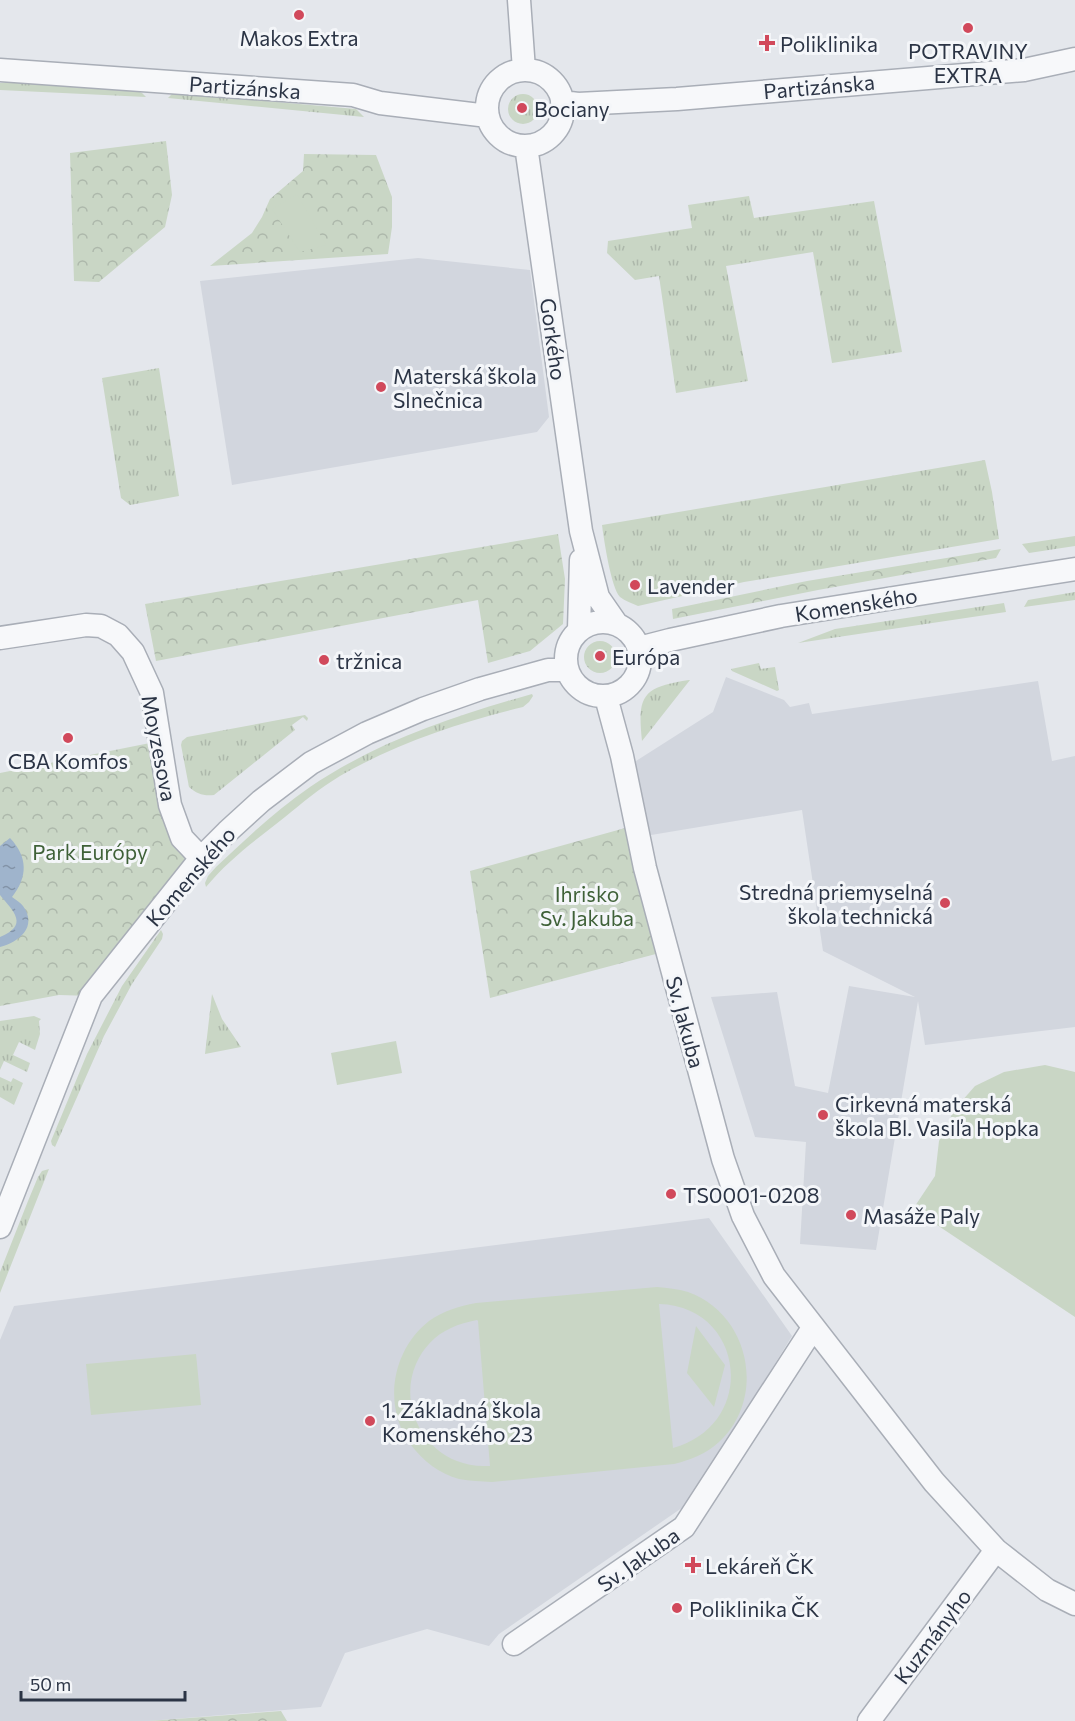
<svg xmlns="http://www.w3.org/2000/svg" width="1075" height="1721" font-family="Commissioner,sans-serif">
<defs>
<pattern id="grass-tufts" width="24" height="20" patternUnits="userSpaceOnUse" patternTransform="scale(1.5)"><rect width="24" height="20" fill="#c9d6c5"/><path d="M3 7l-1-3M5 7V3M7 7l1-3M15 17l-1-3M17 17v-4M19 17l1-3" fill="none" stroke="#adb8ab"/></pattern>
<pattern id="forest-crowns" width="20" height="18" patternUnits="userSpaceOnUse" patternTransform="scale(1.5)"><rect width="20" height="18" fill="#c9d6c5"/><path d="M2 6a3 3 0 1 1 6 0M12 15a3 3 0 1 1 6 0" fill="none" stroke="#adb8ab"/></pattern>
<pattern id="water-ripples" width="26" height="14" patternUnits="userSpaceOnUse" patternTransform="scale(1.5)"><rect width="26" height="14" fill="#9fb4cc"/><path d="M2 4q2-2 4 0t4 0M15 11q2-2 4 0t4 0" fill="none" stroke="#8293a7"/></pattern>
</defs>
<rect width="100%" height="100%" fill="#e4e7ec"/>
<path fill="#d2d6de" d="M418,258l112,12 19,147 -12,15 -305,53 -32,-204z
M726,677l58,23 6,7 19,-4 3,11 226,-33 14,80 23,-5v271l-150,18 -7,-44 -42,249 -76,-6 6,-102 -51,-5 -44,-140 66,-5 18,94 33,7 21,-107 66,11 -92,-46 -21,-141 -163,27 -14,-69 88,-56z
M709,1218l83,118 -103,167 -190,131 -10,12 -62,-17 -82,24 -24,54 -172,14h-149v-381l14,-34z"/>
<path fill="url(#grass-tufts)" d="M7,82l128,8 7,3 4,4 -146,-7v-7z
M177,93l179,16 8,8 -196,-19 4,-4z
M508 109a15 15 0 1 1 30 0a15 15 0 1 1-30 0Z
M749,196l5,22 120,-17 28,151 -70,11 -19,-111 -87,14 22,115 -72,12 -17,-117 -24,4 -28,-27 1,-12 84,-13 -4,-23z
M159,368l20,128 -49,9 -9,-7 -19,-120z
M985,460l7,32 7,47 -255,43 -106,24c-6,-3 -13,-5 -18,-9 -9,-10 -16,-57 -18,-72z
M1075,536v10l-46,7 -7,-9z
M1075,592v8l-51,7 4,-7z
M1004,603l2,9 -208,31 37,-14z
M584 657a16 16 0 1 1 32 0a16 16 0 1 1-32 0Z
M759,663l2,6 14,-2 4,23 -2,1 -45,-20 -1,-2z
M689,680h1l-48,61c-5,-46 1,-54 47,-61z
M532,694l1,2 -4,6 -6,5c-63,15 -126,36 -183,69 -20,12 -38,27 -55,41 -28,22 -56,42 -79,70l-1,-4 3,-7 8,-9c30,-28 60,-57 94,-80 68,-46 144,-71 222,-93z
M305,715l3,3 -1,3 -4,-4 -11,8 3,5 -81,65c-11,1 -17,-1 -25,-8l-8,-42 1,-4 5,-4z
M161,930l2,4 -1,5 -30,45 -28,52 -49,111 -3,-2 -1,-4 36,-87 35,-68z
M212,994l10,25 19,28 -36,7z
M34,1016l7,3 -2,2 1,13 -5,16 -16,-8 -6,13 17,8 -3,9 -23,-11 -4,9v-49z
M0,1077l11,5 2,-4 10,5 -9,22 -14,-8z
M49,1169l-49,124v-21l28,-71 10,-24 4,-6z"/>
<path fill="url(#forest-crowns)" d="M166,141l6,54 -7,32 -66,55 -25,-1 -4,-128z
M304,154l72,1 16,42v30l-4,27 -178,12 42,-33 10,-16 8,-18 33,-28z
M558,534l7,45 -2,45 -33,27 -42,12 -10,-63 -322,61 -11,-57z
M1001,549l-5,9 -178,32 -145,29 -1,-10 135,-28z
M160,741l10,64 31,53 -110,138 -32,-1 -59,11v-233z
M636,825l31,126 -177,47 -20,-127z
M281,1711l6,10h-138z"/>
<path fill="#c9d6c5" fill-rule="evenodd" d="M297,194l29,51 -26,7 -28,-43z
M396,1041l6,32 -65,12 -6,-32z
M1045,1065l30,7v245l-162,-108 22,-33 4,-35 15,-31 21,-24 29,-14z
M657,1287c10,1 21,2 31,5 62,22 79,106 31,150 -13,12 -29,18 -45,22l-182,18c-11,-1 -22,-1 -33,-3 -19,-5 -36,-18 -48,-34 -29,-39 -19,-95 18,-124 14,-10 30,-15 47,-18zM659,1304c86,2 100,120 14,144zM477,1320l1,1 12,145c-9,0 -18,0 -27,-3 -42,-12 -64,-60 -47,-99 7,-16 19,-29 35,-36 8,-4 17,-6 26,-8z
M696,1326l29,39 -11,42 -27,-34z
M196,1354l5,51 -110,10 -5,-51z"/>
<path fill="url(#water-ripples)" d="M10,838c18,19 18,39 2,59 4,3 9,6 11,9 15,21 -4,36 -23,41v-10c29,-12 14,-25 0,-42v-49z"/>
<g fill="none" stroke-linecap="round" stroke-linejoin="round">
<defs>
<path id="minor" d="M519,0l5,70
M0,70l353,25 27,8 108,13
M487 108a38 38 0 1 1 76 0a38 38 0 1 1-76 0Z
M562,102l16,2 99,-5 347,-29 51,-11
M526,146l55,385 17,66 18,26
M566 659a37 37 0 1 1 74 0a37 37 0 1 1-74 0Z
M579,629l2,-69
M0,638l86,-13 15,1 17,9 15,17 19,41 18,112 12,33 19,20
M639,648l31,-8 111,-24 294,-47
M606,697l16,59 23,112 78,291 20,57 31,60 160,206 62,68 51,40 28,14
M0,1227l91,-231 110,-138 26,-26 34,-31 50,-38 56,-30 56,-24 57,-20 68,-19h19
M514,1644l170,-117 129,-199
M869,1721l127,-171"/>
</defs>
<use href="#minor" stroke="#a9aeb7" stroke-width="25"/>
<use href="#minor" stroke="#f7f8fa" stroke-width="22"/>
</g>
<g fill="#d1495b" stroke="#f4f6f9" stroke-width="2">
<circle cx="299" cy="15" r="6"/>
<circle cx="968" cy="28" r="6"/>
<path d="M764 34h6v6h6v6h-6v6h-6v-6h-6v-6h6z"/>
<circle cx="522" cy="108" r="6"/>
<circle cx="381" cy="387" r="6"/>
<circle cx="635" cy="585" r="6"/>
<circle cx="600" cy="656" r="6"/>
<circle cx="324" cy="660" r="6"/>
<circle cx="68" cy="738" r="6"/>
<circle cx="945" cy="903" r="6"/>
<circle cx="823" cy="1115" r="6"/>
<circle cx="671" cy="1194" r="6"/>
<circle cx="851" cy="1215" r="6"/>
<circle cx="370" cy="1421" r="6"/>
<path d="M690 1556h6v6h6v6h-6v6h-6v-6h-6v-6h6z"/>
<circle cx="677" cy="1608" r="6"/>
</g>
<g text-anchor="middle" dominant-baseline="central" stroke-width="6" stroke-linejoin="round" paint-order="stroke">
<g font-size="21" fill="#2b3445" stroke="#f4f6f9" text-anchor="start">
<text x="299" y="37" text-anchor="middle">Makos Extra</text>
<text x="780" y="43">Poliklinika</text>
<text x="968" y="50" text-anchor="middle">POTRAVINY<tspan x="968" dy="24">EXTRA</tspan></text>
<text x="534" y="108">Bociany</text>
<text x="393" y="375">Materská škola<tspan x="393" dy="24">Slnečnica</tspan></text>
<text x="647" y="585">Lavender</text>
<text x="612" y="656">Európa</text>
<text x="336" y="660">tržnica</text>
<text x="68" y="760" text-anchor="middle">CBA Komfos</text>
<text x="933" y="891" text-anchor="end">Stredná priemyselná<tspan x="933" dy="24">škola technická</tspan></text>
<text x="835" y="1103">Cirkevná materská<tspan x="835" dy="24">škola Bl. Vasiľa Hopka</tspan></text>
<text x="683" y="1194">TS0001-0208</text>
<text x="863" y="1215">Masáže Paly</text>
<text x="382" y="1409">1. Základná škola<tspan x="382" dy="24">Komenského 23</tspan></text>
<text x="705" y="1565">Lekáreň ČK</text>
<text x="689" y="1608">Poliklinika ČK</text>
</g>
<g font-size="21" fill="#2b3445" stroke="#f4f6f9">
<text transform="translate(819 86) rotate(-5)">Partizánska</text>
<text transform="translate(245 87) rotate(4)">Partizánska</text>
<text transform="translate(554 339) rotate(82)">Gorkého</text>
<text transform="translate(856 604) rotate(-9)">Komenského</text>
<text transform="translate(160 748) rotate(79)">Moyzesova</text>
<text transform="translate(190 876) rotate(-49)">Komenského</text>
<text transform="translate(686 1022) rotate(75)">Sv. Jakuba</text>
<text transform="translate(638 1559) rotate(-35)">Sv. Jakuba</text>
<text transform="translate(932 1636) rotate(-53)">Kuzmányho</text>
</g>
<g font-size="21" fill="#3f6138" stroke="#f4f6f9">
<text x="90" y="851">Park Európy</text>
<text x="587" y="893">Ihrisko<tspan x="587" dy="24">Sv. Jakuba</tspan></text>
</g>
</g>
<path d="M21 1691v9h164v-9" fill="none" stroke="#2b3445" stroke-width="3"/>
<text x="30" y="1691" font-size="18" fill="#2b3445" stroke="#f4f6f9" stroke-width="4.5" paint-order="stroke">50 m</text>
</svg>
